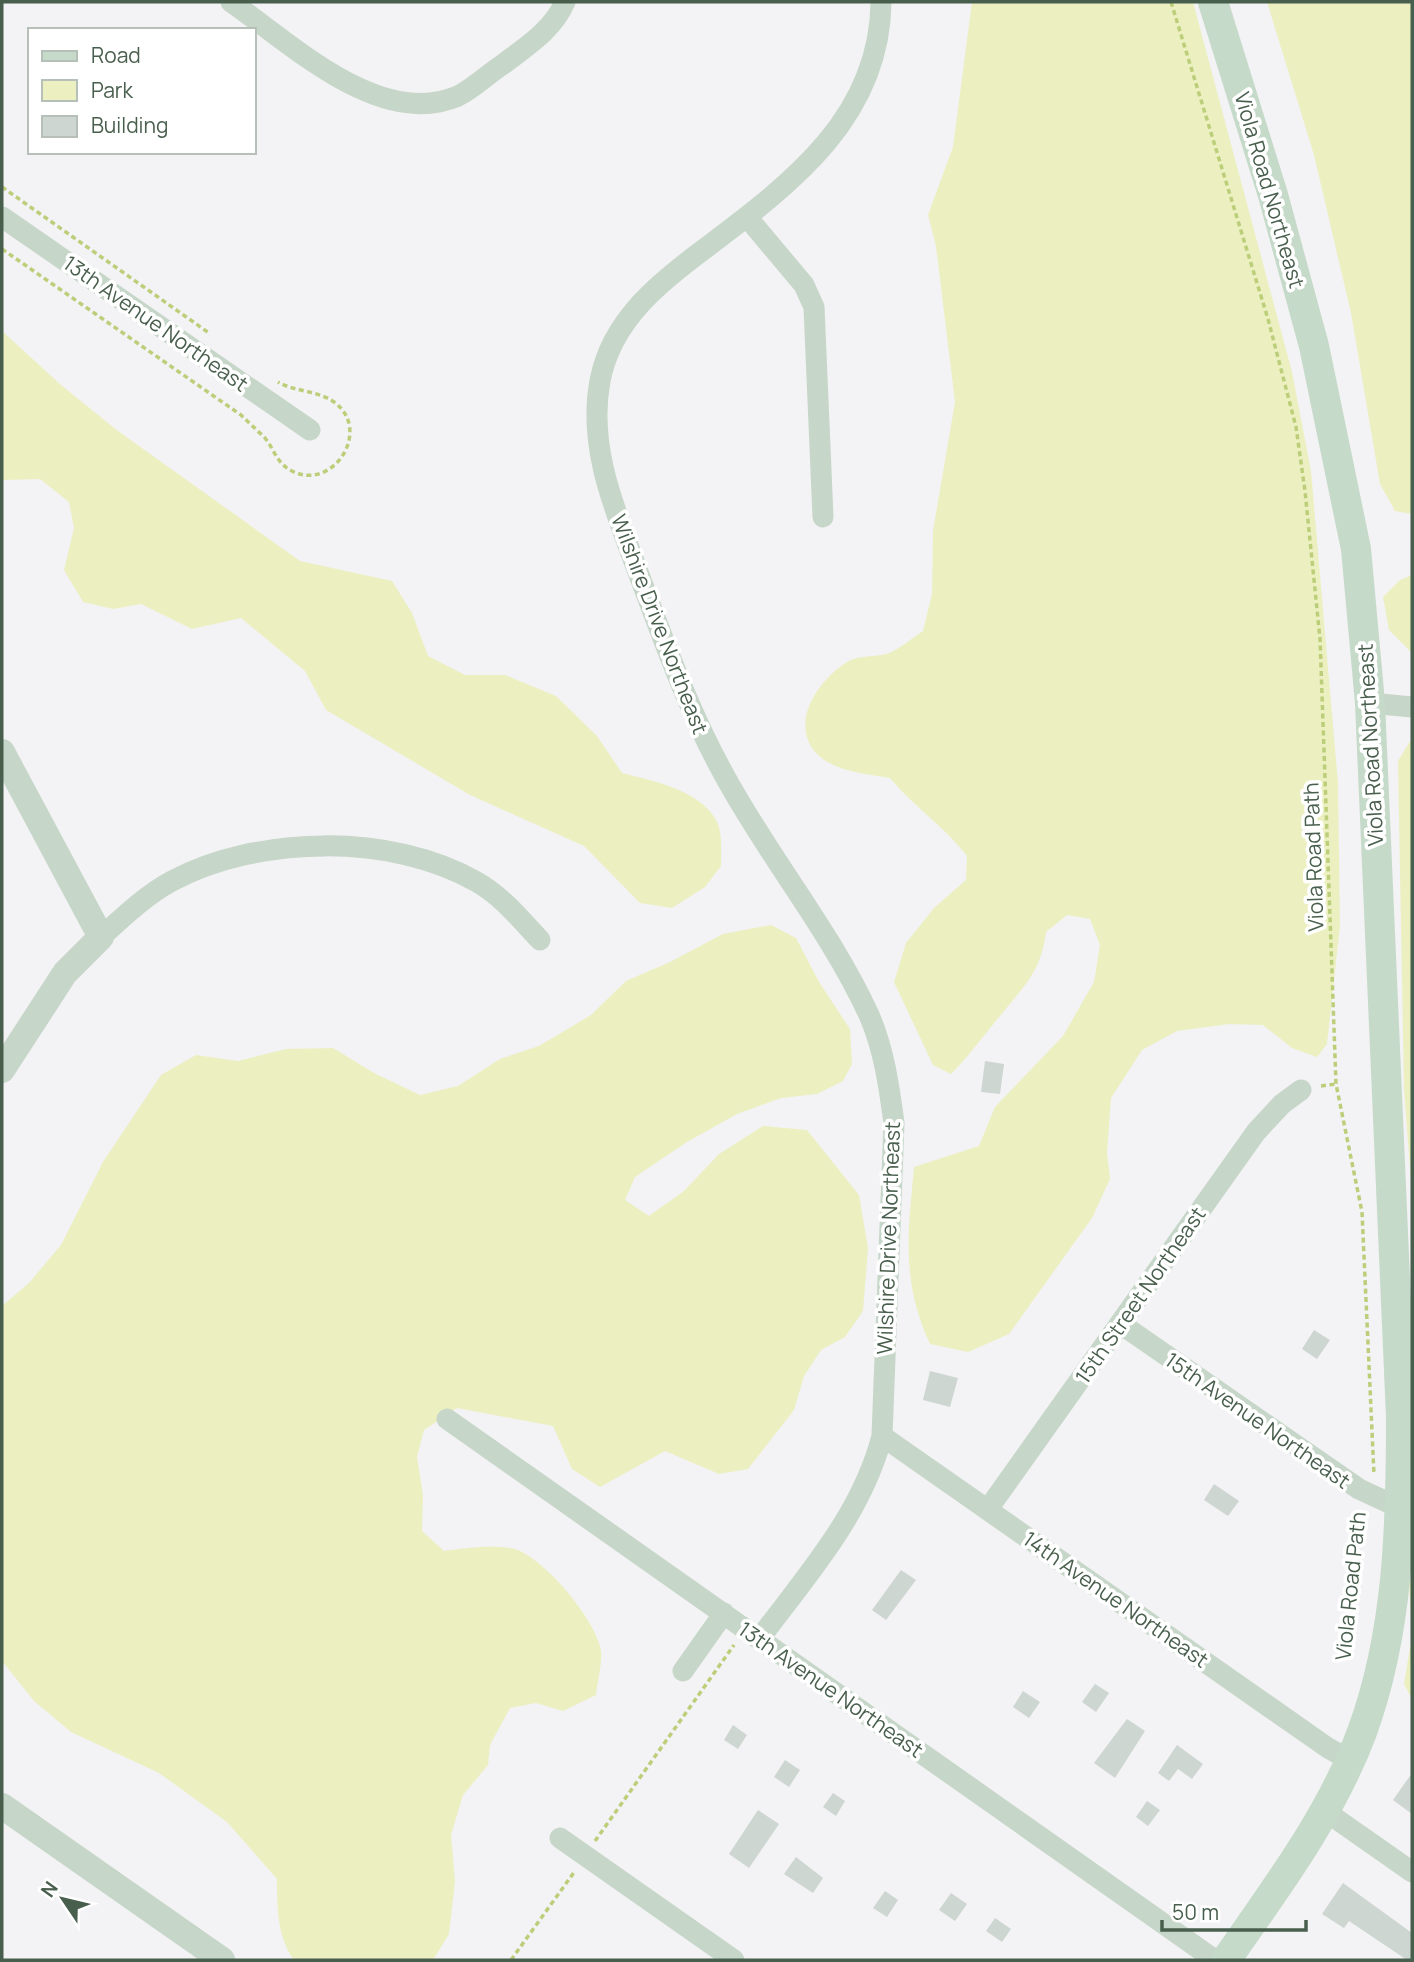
<svg xmlns="http://www.w3.org/2000/svg" width="1414" height="1962" font-family="Manrope,sans-serif">
<rect width="100%" height="100%" fill="#f3f2f4"/>
<path fill="#ecf0c1" d="M972,2h221l99,370 19,99 27,312 2,143 -13,118 -10,13 -25,-9 -29,-23 -34,-1 -52,7 -35,19 -31,48 -4,54 3,27 -18,39 -83,116 -41,18 -38,-8c-29,-63 -22,-110 -16,-177l65,-21 16,-39 68,-71 31,-54 6,-37 -10,-26 -23,-4 -21,17c-5,40 -22,54 -46,84 -17,20 -31,40 -49,58l-18,-9 -39,-83 12,-39 28,-35 32,-28 1,-24c-23,-30 -53,-49 -77,-78 -23,-4 -54,-6 -72,-23 -31,-31 1,-77 31,-94 11,-6 26,-4 37,-7 13,-4 26,-16 37,-23l9,-37 1,-63 22,-129 -19,-156 -8,-31 25,-68z
M1267,2h145v512l-17,-3 -15,-27 -29,-171 -37,-158z
M2,331l59,54 57,46 182,130 92,20 20,32 16,43 37,19h40l51,21 41,40 25,37c31,8 85,18 97,54 3,11 2,27 2,39l-16,21 -33,21 -32,-5 -56,-57 -114,-51 -144,-85 -21,-39 -64,-53 -49,11 -51,-25 -28,5 -30,-7 -19,-32 10,-42 -5,-26 -29,-23 -38,1z
M1412,575v78l-23,-23 -6,-33 17,-17z
M1412,738v456l-8,-104 -6,-329z
M771,925l25,13 23,44 31,47 2,35 -9,17 -26,13 -36,4 -44,16 -50,28 -52,35 -10,23 24,16 35,-25 35,-37 44,-28 44,4 52,65 9,53 -5,63 -18,26 -24,13 -17,26 -10,34 -46,59 -29,5 -54,-23 -65,36 -28,-18 -19,-43 -96,-18 -33,22 -7,27 6,38 -1,36 22,20c19,-3 59,-8 76,0 29,14 71,64 80,95 4,13 -3,35 -4,49l-33,16 -27,-8 -26,5 -20,37 -2,20 -25,30 -12,40 4,46 -6,53 -16,26h-139c-17,-23 -17,-54 -17,-81l-50,-57 -68,-49 -88,-41 -37,-31 -32,-40v-355l27,-23 32,-38 42,-83 58,-87 35,-20 42,6 48,-12 47,-1 41,25 46,22 38,-9 42,-27 39,-13 52,-31 35,-34 44,-19 53,-28z
M1412,1578v121l-8,-15 8,-48 -3,-53z"/>
<path fill="#ced6d1" d="M985,1061l19,3 -4,30 -19,-2z
M1314,1330l16,10 -13,19 -15,-10z
M930,1371l28,7 -8,29 -27,-7z
M1214,1484l25,17 -11,15 -24,-16z
M901,1570l15,10 -30,40 -14,-10z
M1095,1684l14,9 -13,19 -14,-10z
M1023,1691l17,11 -11,16 -16,-11z
M1127,1719l18,12 -30,47 -21,-15z
M733,1725l14,10 -9,14 -14,-9z
M1177,1745l26,19 -11,15 -14,-10 -9,12 -11,-8z
M785,1760l15,10 -11,17 -15,-10z
M1412,1773v41l-19,-14z
M833,1793l12,8 -9,15 -13,-9z
M1147,1801l13,9 -12,16 -12,-9z
M758,1810l21,14 -30,44 -20,-14z
M796,1857l27,21 -10,15 -29,-19z
M1343,1883l69,50v27h-5l-58,-39 -5,7 -22,-14z
M885,1891l13,9 -11,17 -14,-9z
M951,1893l16,11 -12,17 -16,-11z
M995,1918l16,11 -9,13 -16,-11z"/>
<g fill="none" stroke-linecap="round" stroke-linejoin="round">
<path stroke="#bcce79" stroke-width="3.5" stroke-dasharray="5 3.5" stroke-linecap="butt" d="M1171,2l97,317 28,108 9,64 15,148 16,445 26,128 12,263
M2,187l207,146
M2,249l239,166c8,8 16,15 24,23 9,11 12,26 27,33 41,21 81,-41 42,-69 -17,-12 -39,-10 -56,-20
M1321,1086l15,-2
M595,1841l139,-196
M511,1960l64,-89"/>
<path stroke="#c6d6c8" stroke-width="21" d="M231,2c60,41 149,128 227,94 15,-7 30,-22 44,-31 25,-19 50,-34 63,-63
M2,217l308,213
M747,217l57,68 10,22 9,210
M1370,703l42,4
M101,937c22,-20 45,-42 71,-56 87,-46 220,-48 305,1 26,15 43,37 63,58
M1121,1324l238,165 41,19
M447,1419l768,541
M882,1436l446,312 22,12
M988,1509l268,-377 26,-28 19,-14
M760,1638c47,-63 102,-124 122,-202l12,-313c-5,-37 -10,-74 -25,-108 -38,-83 -98,-155 -142,-235 -39,-69 -64,-142 -92,-216 -22,-59 -47,-119 -35,-183 11,-61 61,-100 107,-134 85,-64 173,-130 174,-245
M683,1671l41,-58
M1325,1811l87,61
M560,1838l174,122"/>
<path stroke="#c6d6c8" stroke-width="26" d="M2,752l99,185 -36,36 -63,97
M2,1806l220,154"/>
<path stroke="#c5dac9" stroke-width="30" d="M1213,2l60,193 41,151 42,203 14,154 31,714c0,106 -2,214 -39,315 -31,83 -86,156 -136,228"/>
</g>
<g text-anchor="middle" dominant-baseline="central" stroke-width="7" stroke-linejoin="round" paint-order="stroke">
<g font-size="21" fill="#495f4d" stroke="#fff">
<text transform="translate(1270 190) rotate(74)">Viola Road Northeast</text>
<text transform="translate(156 323) rotate(35)">13th Avenue Northeast</text>
<text transform="translate(660 624) rotate(69)">Wilshire Drive Northeast</text>
<text transform="translate(1370 745) rotate(-93)">Viola Road Northeast</text>
<text transform="translate(1313 857) rotate(-92)">Viola Road Path</text>
<text transform="translate(888 1238) rotate(-88)">Wilshire Drive Northeast</text>
<text transform="translate(1140 1295) rotate(-55)">15th Street Northeast</text>
<text transform="translate(1258 1420) rotate(35)">15th Avenue Northeast</text>
<text transform="translate(1350 1586) rotate(-84)">Viola Road Path</text>
<text transform="translate(1116 1599) rotate(35)">14th Avenue Northeast</text>
<text transform="translate(831 1689) rotate(35)">13th Avenue Northeast</text>
</g>
</g>
<rect width="1414" height="1962" fill="none" stroke="#495f4d" stroke-width="7"/>
<rect x="28" y="28" width="228" height="126" fill="#ffffff" stroke="#b6bfb8" stroke-width="2"/>
<rect x="42" y="51" width="35" height="10" fill="#c5dac9" stroke="#b6bfb8" stroke-width="2"/>
<text x="91" y="63" font-size="21" fill="#495f4d">Road</text>
<rect x="42" y="80" width="35" height="21" fill="#ecf0c1" stroke="#b6bfb8" stroke-width="2"/>
<text x="91" y="98" font-size="21" fill="#495f4d">Park</text>
<rect x="42" y="116" width="35" height="21" fill="#ced6d1" stroke="#b6bfb8" stroke-width="2"/>
<text x="91" y="133" font-size="21" fill="#495f4d">Building</text>
<g transform="translate(63 1899) rotate(305)" stroke="#ffffff" stroke-width="5" paint-order="stroke">
<path d="M0-5L12 26L0 18L-12 26Z" fill="#495f4d"/>
<text y="-10" font-size="19" font-weight="bold" text-anchor="middle" fill="#495f4d">N</text>
</g>
<path d="M1162 1920v10h144v-10" fill="none" stroke="#495f4d" stroke-width="3.5"/>
<text x="1172" y="1920" font-size="21" fill="#495f4d" stroke="#ffffff" stroke-width="5" paint-order="stroke">50 m</text>
</svg>
